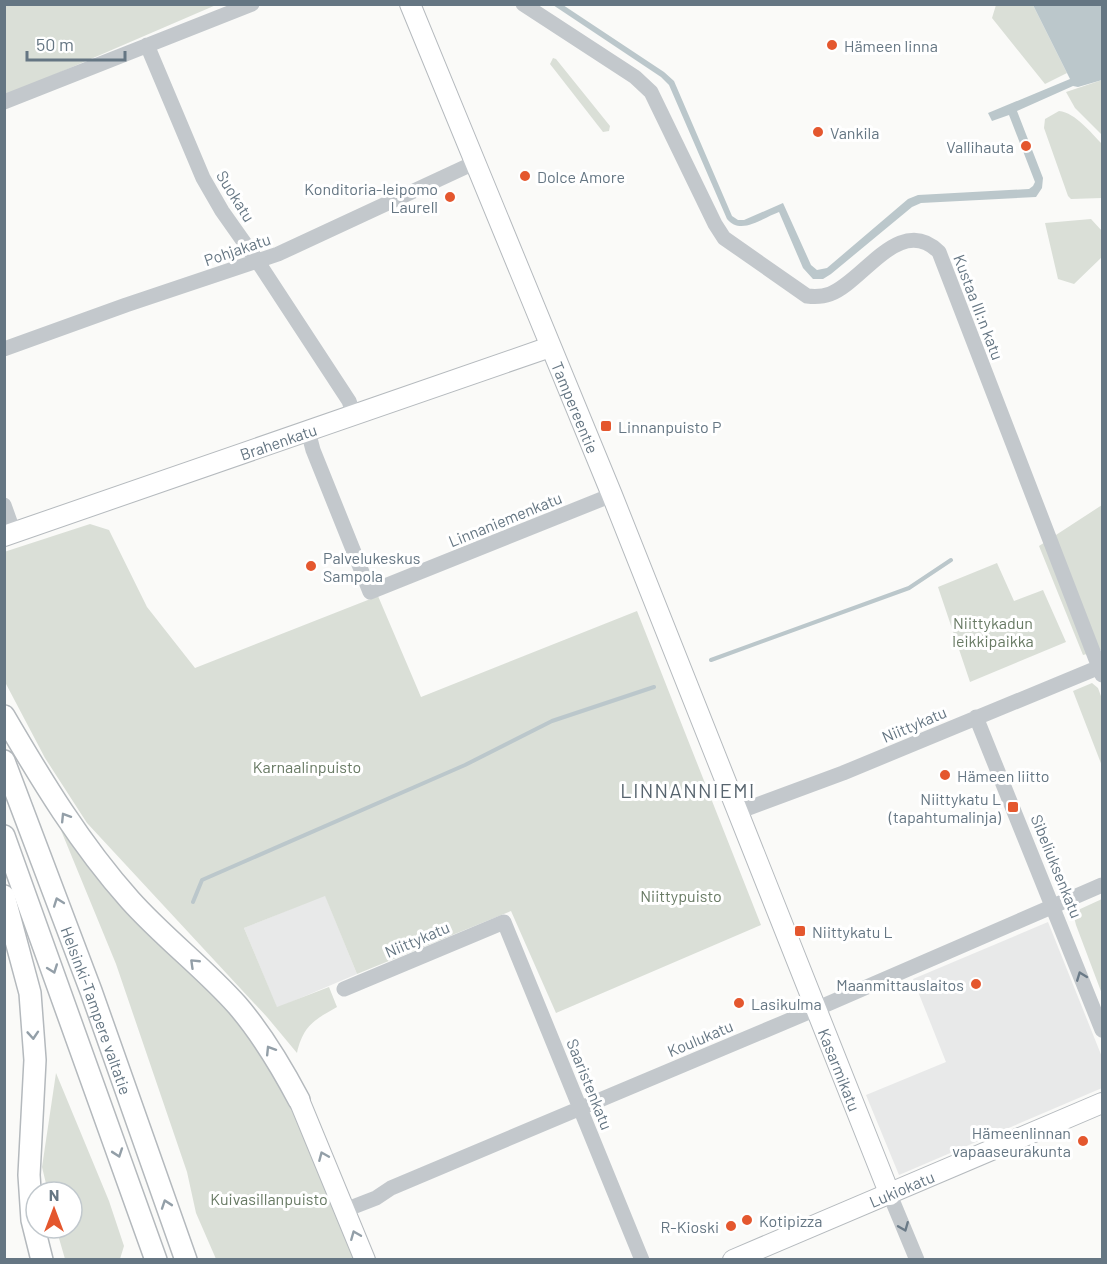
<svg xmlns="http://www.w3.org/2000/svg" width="1107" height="1264" font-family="Barlow,sans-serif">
<rect width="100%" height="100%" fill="#fafaf8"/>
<path fill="#e8e9e9" d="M325,895l32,79 -80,34 -33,-80z
M1048,922l54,135v31l-203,87 -33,-80 80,-33 -33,-83z"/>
<path fill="#dadfd7" d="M4,5h212l-211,91z
M996,5h37l34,68 -22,11 -53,-66z
M553,58l3,1 54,67 -1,5 -6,1 -53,-68z
M1102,80v55l-27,-27 -9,-16z
M1059,111c17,2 32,22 43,33v54l-31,1 -3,-3 -24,-68 1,-9z
M1091,219l11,12v26l-28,27 -16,-5 -13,-56z
M1102,505v145l-19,5 -44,-109z
M90,524l19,6 38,77 48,61 183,-72 43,101 216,-86 124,314 -205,88 -45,-102 -154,63 -32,-78 -81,32 33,79 52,-20 8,20c-23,13 -34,19 -40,46l-30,-36 -180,-194 -42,-65 -40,-76 -1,-130z
M997,563l17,38 29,-11 23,52 -96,40 -32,-95z
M1092,683l6,5 4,11v67l-29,-75z
M58,823l169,185 24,29 34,52 72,170h-141l-20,-46 -9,-41 -71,-208z
M1102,899v95l-26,-69 -2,-8 4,-7z
M56,1073l53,128 15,45 -4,13h-55l-9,-31h16v-36h-24l-6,-25z"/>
<path fill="#bbc7cb" d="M553,5h10l101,67 10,9 58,135 6,4h6l39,-17 28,62 6,5 10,-2 81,-69 10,-4 111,-6 4,-3 2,-4 -26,-67 -17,6 -4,-8 82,-34 -37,-74h69v75l-24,7 -5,-1 -56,25 26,67 -1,10 -6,9 -115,6 -9,4 -81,67 -8,5h-10l-10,-11 -24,-56c-17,6 -38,24 -52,7l-58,-134 -8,-8z"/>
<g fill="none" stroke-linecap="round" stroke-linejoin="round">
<path stroke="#bbc7cb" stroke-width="4" d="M711,660l198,-72 42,-28
M193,902l9,-22 263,-115 87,-44 102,-34"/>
<defs>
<g id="major">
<path id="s1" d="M410,4l202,491 278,700"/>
<path id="s2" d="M4,536l546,-189"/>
<path d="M299,1100l66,160"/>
<path id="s3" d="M733,1260l369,-157"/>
</g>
<g id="highway">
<path d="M4,716c38,65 76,128 126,184 33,37 74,68 107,105 25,29 44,61 62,95"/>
<path id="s4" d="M4,761l87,230 95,269"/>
<path d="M4,836l152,424"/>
<path d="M4,896l26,97 5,67 -6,115 3,45 10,40"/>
</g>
</defs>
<use href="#major" stroke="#b5babe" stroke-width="22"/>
<use href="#highway" stroke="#b4b9bd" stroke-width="24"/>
<path stroke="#c3c8cc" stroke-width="15" d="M523,4l112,73 16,15 64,132 9,14 83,58c9,1 15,1 23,-2 33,-12 70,-81 109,-42l163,423
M147,45l56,133 19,33 36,51 91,139 5,14
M4,102l248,-98
M4,349l122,-44 152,-51 196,-91
M308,431l5,19 57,142 242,-97
M4,505l10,28
M976,717l126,313
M738,812l105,-39 259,-107
M344,989l160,-67 138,338
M890,1195l27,65
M345,1210l31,-12 15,-10 425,-179 286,-124"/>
<use href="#major" stroke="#fff" stroke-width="20"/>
<use href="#highway" stroke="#fff" stroke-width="21"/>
</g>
<defs><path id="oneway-chevron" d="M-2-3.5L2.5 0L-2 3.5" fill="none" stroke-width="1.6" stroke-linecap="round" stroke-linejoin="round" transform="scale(1.5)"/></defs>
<g stroke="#939fa8">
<use href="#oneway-chevron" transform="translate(65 817) rotate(-122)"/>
<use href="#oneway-chevron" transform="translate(58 902) rotate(-110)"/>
<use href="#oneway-chevron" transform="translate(194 963) rotate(-136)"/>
<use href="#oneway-chevron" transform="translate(53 969) rotate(70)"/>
<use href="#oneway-chevron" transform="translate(33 1035) rotate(86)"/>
<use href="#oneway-chevron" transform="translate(270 1050) rotate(-122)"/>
<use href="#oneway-chevron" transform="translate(118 1153) rotate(71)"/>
<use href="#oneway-chevron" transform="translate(323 1156) rotate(-113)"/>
<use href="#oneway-chevron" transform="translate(166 1204) rotate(-109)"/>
<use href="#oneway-chevron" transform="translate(355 1235) rotate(-112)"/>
</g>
<g stroke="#6a7a87">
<use href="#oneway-chevron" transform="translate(1081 976) rotate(-111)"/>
<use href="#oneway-chevron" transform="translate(904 1227) rotate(68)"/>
</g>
<g fill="#e4572e" stroke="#fff" stroke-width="2">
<circle cx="832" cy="45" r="6"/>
<circle cx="818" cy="132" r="6"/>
<circle cx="1026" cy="146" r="6"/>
<circle cx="525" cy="176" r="6"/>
<circle cx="450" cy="197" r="6"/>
<rect x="600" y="420" width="12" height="12" rx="3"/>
<circle cx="311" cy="566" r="6"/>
<circle cx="945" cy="775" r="6"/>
<rect x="1007" y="801" width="12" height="12" rx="3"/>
<rect x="794" y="925" width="12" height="12" rx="3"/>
<circle cx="976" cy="984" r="6"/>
<circle cx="739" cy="1003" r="6"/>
<circle cx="1083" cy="1141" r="6"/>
<circle cx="747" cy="1220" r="6"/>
<circle cx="731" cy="1226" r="6"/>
</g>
<g text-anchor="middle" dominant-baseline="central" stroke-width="6" stroke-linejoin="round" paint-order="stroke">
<g font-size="16" fill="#657683" stroke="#fff" text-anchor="start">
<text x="844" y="45">Hämeen linna</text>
<text x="830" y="132">Vankila</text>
<text x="1014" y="146" text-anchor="end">Vallihauta</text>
<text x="537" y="176">Dolce Amore</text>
<text x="438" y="188" text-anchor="end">Konditoria-leipomo<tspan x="438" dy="18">Laurell</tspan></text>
<text x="618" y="426">Linnanpuisto P</text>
<text x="323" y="557">Palvelukeskus<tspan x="323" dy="18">Sampola</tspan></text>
<text x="957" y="775">Hämeen liitto</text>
<text x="1001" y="798" text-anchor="end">Niittykatu L<tspan x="1001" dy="18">(tapahtumalinja)</tspan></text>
<text x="812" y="931">Niittykatu L</text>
<text x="964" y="984" text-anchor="end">Maanmittauslaitos</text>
<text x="751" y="1003">Lasikulma</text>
<text x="1071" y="1132" text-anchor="end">Hämeenlinnan<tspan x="1071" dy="18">vapaaseurakunta</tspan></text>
<text x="759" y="1220">Kotipizza</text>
<text x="719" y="1226" text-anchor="end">R-Kioski</text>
</g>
<g font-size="16" fill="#657683" stroke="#fff">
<text transform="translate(236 196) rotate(58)">Suokatu</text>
<text transform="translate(237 249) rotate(-19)">Pohjakatu</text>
<text transform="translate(979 307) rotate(69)">Kustaa III:n katu</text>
<text stroke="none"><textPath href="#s1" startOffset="436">Tampereentie</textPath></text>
<text stroke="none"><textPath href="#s2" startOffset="290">Brahenkatu</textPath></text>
<text transform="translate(505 519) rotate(-22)">Linnaniemenkatu</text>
<text transform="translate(914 724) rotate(-23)">Niittykatu</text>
<text transform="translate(1057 866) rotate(68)">Sibeliuksenkatu</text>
<text transform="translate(417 939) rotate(-23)">Niittykatu</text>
<text stroke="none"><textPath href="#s4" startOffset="266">Helsinki-Tampere valtatie</textPath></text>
<text transform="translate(700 1038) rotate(-23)">Koulukatu</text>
<text stroke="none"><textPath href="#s1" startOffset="1149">Kasarmikatu</textPath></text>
<text transform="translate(590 1084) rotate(68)">Saaristenkatu</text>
<text stroke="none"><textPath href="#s3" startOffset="183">Lukiokatu</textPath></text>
</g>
<g font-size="16" fill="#687a64" stroke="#fff">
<text x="993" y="622">Niittykadun<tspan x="993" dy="18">leikkipaikka</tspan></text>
<text x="307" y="766">Karnaalinpuisto</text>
<text x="681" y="895">Niittypuisto</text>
<text x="269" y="1198">Kuivasillanpuisto</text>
</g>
<g font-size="20" letter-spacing="1.5" fill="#57646e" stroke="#fff">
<text x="688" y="790">LINNANNIEMI</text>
</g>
</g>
<rect width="1107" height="1264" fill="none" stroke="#657683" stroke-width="12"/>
<g transform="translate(54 1210)"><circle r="28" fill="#ffffff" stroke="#c1c8cd" stroke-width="1.5"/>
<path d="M0-4.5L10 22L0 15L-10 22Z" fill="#e4572e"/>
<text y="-9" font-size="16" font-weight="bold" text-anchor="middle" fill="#657683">N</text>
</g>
<path d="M27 51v9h98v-9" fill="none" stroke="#657683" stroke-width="3"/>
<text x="36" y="51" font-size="18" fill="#657683" stroke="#ffffff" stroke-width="4.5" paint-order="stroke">50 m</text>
</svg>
